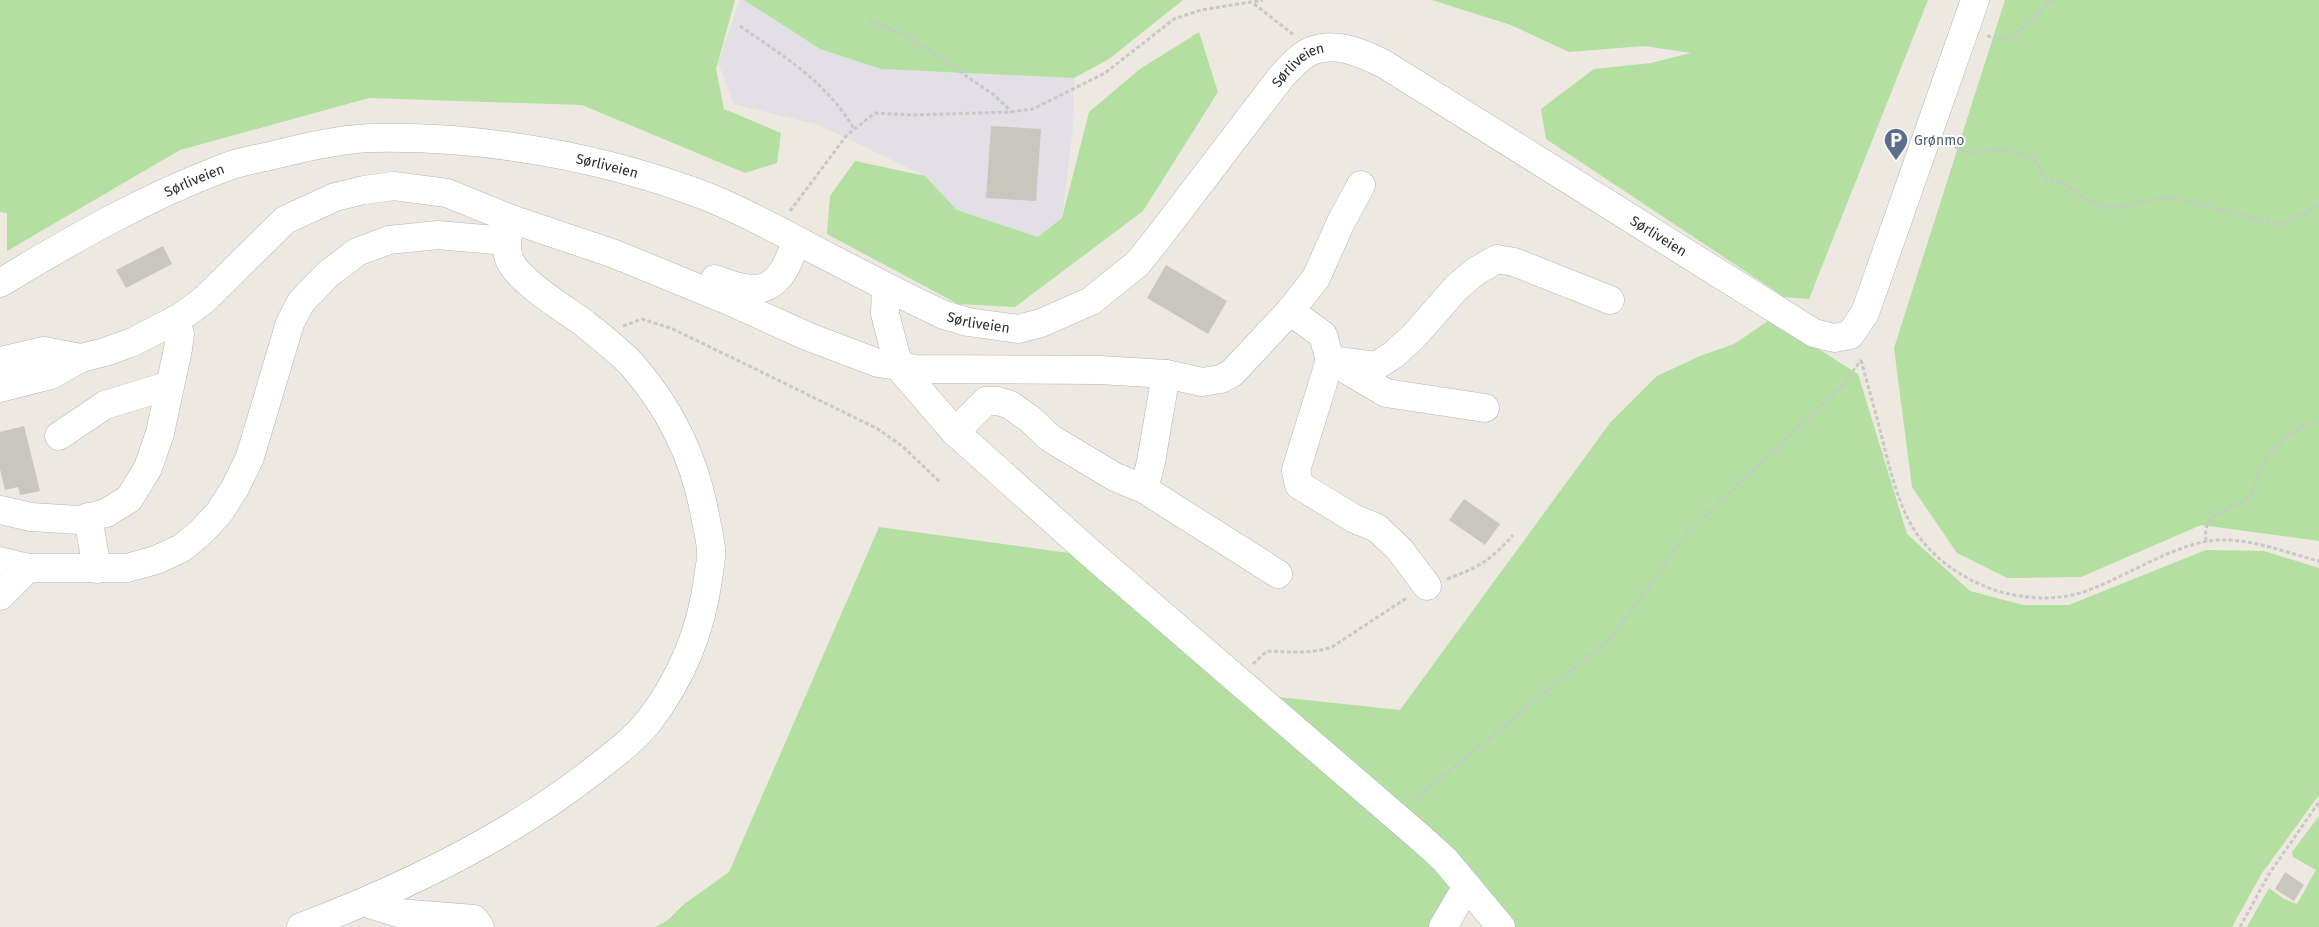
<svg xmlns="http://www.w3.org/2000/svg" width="2319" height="927" font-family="'Fira Sans',sans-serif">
<rect width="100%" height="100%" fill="#ede8e0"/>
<path fill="#e2e0e6" d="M740,0h4l76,49 61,20 193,9 -1,49 -11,91 -24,19 -81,-27 -32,-34 -106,-51 -85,-21 -16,-41z"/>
<path fill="#b3dfa1" d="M0,0h735l-19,69 8,40 57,24 -4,30 -32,10 -163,-68 -213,-7 -189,52 -173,101v-38l-7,-1z
M744,0h439l-74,59 -35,19 -193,-9 -61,-20z
M1432,0h496l-119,299 -25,-2 -238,-158 -5,-30 53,-40 57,-6 40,-10 -47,-7 -75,6 -58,-27z
M2005,0h314v541l-118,-16 -120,52 -74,1 -50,-25 -45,-66 -18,-139z
M1199,32l19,60 -75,119 -128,96 -57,-3 -131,-70 3,-38 25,-35 70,15 32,34 81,27 24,-19 27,-106 51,-43z
M1771,319l87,55 49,160 63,57 53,14h46l137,-55 58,1 55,17v227l-57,78 -30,54h-722l-238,-224 6,-6 122,13 210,-287 47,-47 43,-20 34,-12z
M879,527l205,28 330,289 39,46 -19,37h-779l13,-7 15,-15 46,-33z
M2319,816v111h-72l22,-39 15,11 13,5 19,-34 -23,-13 -1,-5z"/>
<path fill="#c9c6be" d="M991,126l50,3 -5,72 -50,-3z
M163,246l9,18 -46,24 -10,-18z
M1166,265l61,36 -19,33 -61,-36z
M24,426l16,65 -20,4 -2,-8 -13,3 -5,-21v-37z
M1464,499l36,25 -15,21 -36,-25z
M2285,872l19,13 -10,16 -19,-12z"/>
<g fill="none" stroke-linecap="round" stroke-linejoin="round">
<defs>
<g id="minor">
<path d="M715,279c48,20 66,11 81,-39"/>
<path id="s1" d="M0,283c73,-44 146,-86 226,-116 14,-5 29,-8 44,-11 31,-8 73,-18 105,-18 111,-2 229,19 333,59 37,15 74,35 109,54 42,22 84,44 127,64l24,7 50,7 23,-6 50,-22 47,-38 20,-25 123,-161c9,-9 18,-21 30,-26 25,-10 51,2 73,13l430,269 20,5 16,-3 15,-22 110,-313"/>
<path d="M886,288l-1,26 14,53 56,65 133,119 334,288 23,21 56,67"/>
<path d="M1290,311l33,24 7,25 46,6 17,-11 21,-19 42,-48 20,-17 21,-12 17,3 96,38"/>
<path d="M0,361l44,-10 37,7 24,-6 28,-10 48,-25 24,-18 80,-79 50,-23 29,-7 30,-4 53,7 64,26 101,34 115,47 82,37 69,26 40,6 182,1 66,4 36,8 19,-3 11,-6 58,-62 26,-33 24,-54 21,-39"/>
<path d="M0,388l51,-13 30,-17"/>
<path d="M955,432l31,-31h12l12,4 20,14 20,19 65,39 29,12 134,85"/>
<path d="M59,436l46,-31 65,-20"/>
<path d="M1144,489l7,-27 15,-88"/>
<path d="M0,510l31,7 48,3 27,-7 23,-14 19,-31 12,-35 18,-84 2,-15 -5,-14"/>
<path d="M88,517l9,52"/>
<path d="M0,561l28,7h99l29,-8 26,-12 19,-16 18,-19 16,-25 15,-31 40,-134 11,-21 27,-28 29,-22 32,-12 49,-5 68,6"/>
<path d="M1427,586l-27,-36 -23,-22 -24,-10 -54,-33 -3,-15 34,-110 56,33 99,15"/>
<path d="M0,596l28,-28"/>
<path d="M366,903l32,10 76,6 6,8"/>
<path d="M301,927c103,-39 205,-88 292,-156 19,-15 40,-30 56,-50 32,-42 52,-90 59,-142 1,-9 4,-20 3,-30 -1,-11 -4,-23 -6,-34 -10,-55 -35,-106 -71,-148 -14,-16 -33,-30 -49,-43 -20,-15 -67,-43 -76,-65 -4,-14 -1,-26 2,-40"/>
<path d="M1443,927l24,-41"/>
</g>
</defs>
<use href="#minor" stroke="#b3b5bf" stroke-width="29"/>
<path stroke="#c8c8c8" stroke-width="3" stroke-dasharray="4 2.5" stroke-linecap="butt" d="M1254,4l40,31
M869,20l40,17 85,58 18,17
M740,26c43,30 87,56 114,103
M1987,36l23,4 40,-39 5,-1
M1948,144l22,9 33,-4 31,10 12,20 19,5 23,17 24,7 58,-11 111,28 38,-20
M790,211l57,-76 28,-22 37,2 98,-3 23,-3 72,-36 69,-54 27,-9 62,-10
M623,326l19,-7 31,10 150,73 55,27 24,17 38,36
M1861,360c6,23 13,46 19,70 9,35 19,84 43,112 20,24 48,41 78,50 31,8 63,9 93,-4 36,-14 86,-47 126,-48 34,-1 67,13 99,21
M2206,541c-5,-35 29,-25 45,-48 4,-8 7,-17 10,-25 12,-24 33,-40 58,-48
M1447,579c32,-12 43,-18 66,-44
M1253,664l14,-13c22,1 44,3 65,-4l76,-50
M1413,801l199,-164 76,-105 153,-145 20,-27
M2240,927l29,-53 50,-72"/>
<use href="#minor" stroke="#fff" stroke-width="28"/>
</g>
<defs>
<symbol id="parking-pin" viewBox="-11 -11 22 30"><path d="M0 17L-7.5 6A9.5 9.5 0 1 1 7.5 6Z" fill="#5c6f8a" stroke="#fff"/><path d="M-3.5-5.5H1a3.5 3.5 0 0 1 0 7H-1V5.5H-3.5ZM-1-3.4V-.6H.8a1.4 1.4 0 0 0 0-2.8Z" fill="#fff"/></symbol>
</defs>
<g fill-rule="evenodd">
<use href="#parking-pin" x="1882" y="126" width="28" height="38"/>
</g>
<g text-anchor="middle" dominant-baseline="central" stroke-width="4" stroke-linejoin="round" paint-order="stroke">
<g font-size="14" fill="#2d2d2d" stroke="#fff">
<text stroke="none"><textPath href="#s1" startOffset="1481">Sørliveien</textPath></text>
<text stroke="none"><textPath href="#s1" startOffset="641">Sørliveien</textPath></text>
<text stroke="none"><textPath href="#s1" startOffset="220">Sørliveien</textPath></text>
<text stroke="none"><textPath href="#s1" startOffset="1900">Sørliveien</textPath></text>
<text stroke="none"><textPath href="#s1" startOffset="1046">Sørliveien</textPath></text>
</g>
<g font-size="14" fill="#4e5e75" stroke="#fff" text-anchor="start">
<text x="1914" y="140">Grønmo</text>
</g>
</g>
</svg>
